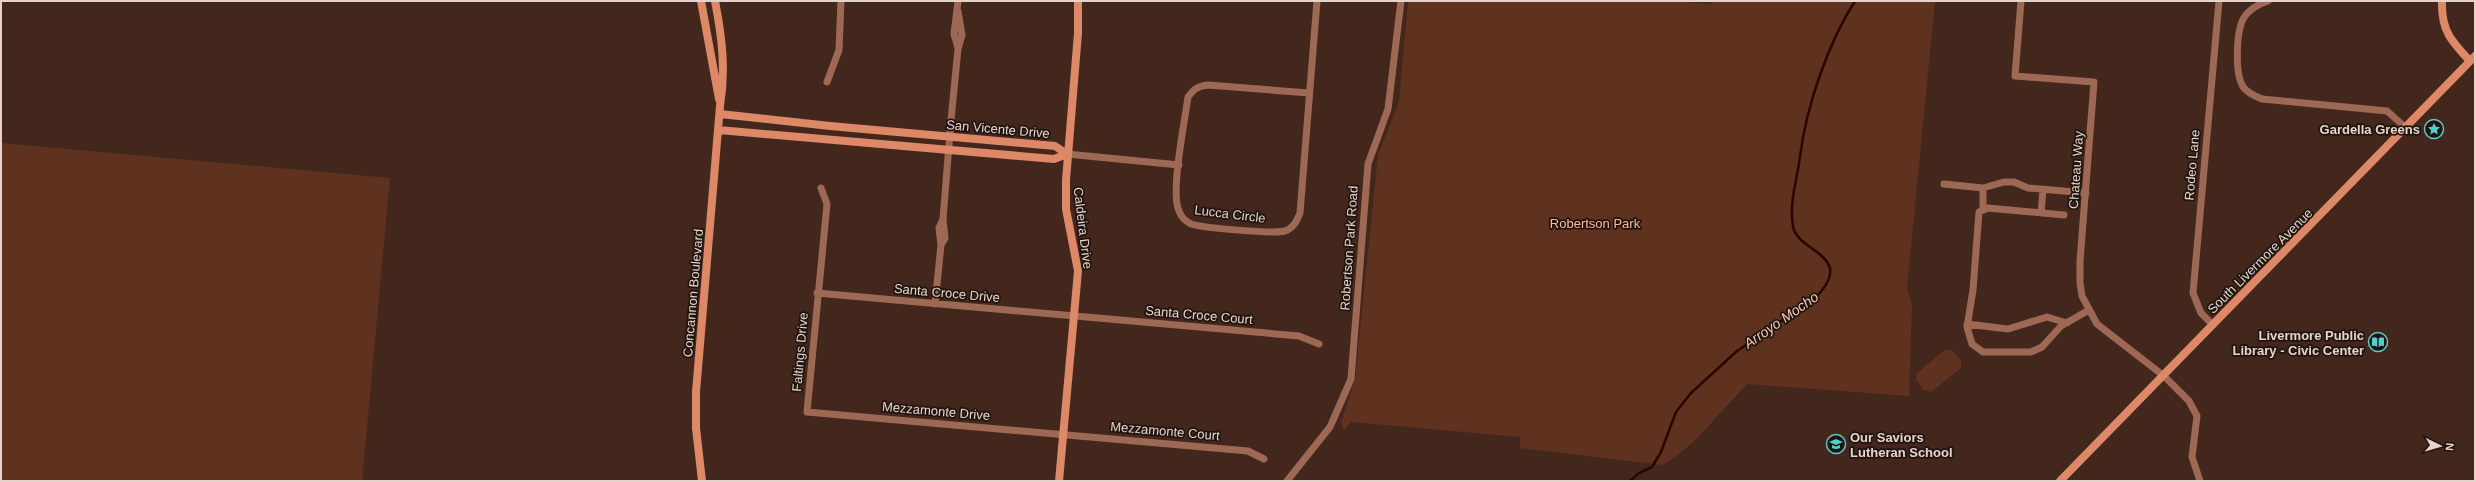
<svg xmlns="http://www.w3.org/2000/svg" width="2476" height="482" font-family="Helvetica,sans-serif">
<rect width="100%" height="100%" fill="#43271c"/>
<path fill="#5f321f" d="M1408,1h264l39,3 1,-3h223l-28,287 5,17 -3,91 -161,-12c-28,26 -51,61 -85,81l-143,-17v-11l-169,-15 -7,9 -3,-9 14,-42 23,-225 21,-53z
M1,143l389,35 -28,303h-361z
M1945,350h7l9,11v7l-30,24 -7,-2 -8,-10 1,-7z"/>
<g fill="none" stroke-linecap="round" stroke-linejoin="round">
<path stroke="#2a0600" stroke-width="2.5" d="M1630,481l9,-8 13,-6 9,-15 15,-40 15,-19 46,-42 77,-52c45,-44 -17,-46 -21,-73 -4,-24 4,-46 7,-69 6,-50 28,-114 55,-156"/>
<path stroke="#9e6954" stroke-width="7" d="M2021,1l-6,75 79,6 -14,179v22l2,13 15,28 67,52 25,25 8,15 -5,41 8,24
M2268,1c-9,3 -17,7 -23,15 -9,12 -11,59 -1,72 5,6 11,8 18,11l125,12 19,17
M958,48l-4,-14 4,-33
M827,82l12,-32 2,-49
M1309,93l-101,-8c-10,1 -14,4 -20,12 -3,23 -18,96 -9,114 2,6 6,10 12,13 12,4 82,10 94,7 9,-3 12,-11 15,-18l17,-212
M1067,154l112,11
M1944,184l39,4 21,-6h10l14,6 58,5
M821,188l6,16 -20,208 441,39 16,8
M1983,209v-21
M2041,213l2,-23
M2064,215l-76,-7 -9,4 -6,78 -6,37 5,17 11,8h48l11,-5 19,-21 28,-16
M941,245l4,-7 -2,-19 8,-99 7,-71 4,-14 -4,-24
M817,293l482,43 20,8
M935,304l6,-59 -2,-17 4,-9
M1967,324l41,5 39,-12 20,6
M2213,325l-12,-12 -8,-20 26,-292
M1287,481l43,-54 21,-48 17,-215 20,-55 13,-108"/>
<path stroke="#d86" stroke-width="8" d="M701,1l18,98
M2442,1c-1,29 9,40 28,60
M720,114l110,12 225,20 12,8
M719,130l335,29 13,-5
M702,481l-6,-53v-36l24,-286c6,-36 2,-69 -5,-105
M1059,481l19,-210 -12,-62v-29l12,-147v-32
M2060,481l415,-425"/>
</g>
<defs>
<symbol id="sight-ring" viewBox="-11 -11 22 22"><circle r="9.5" fill="#20140f" stroke="#53cdca" stroke-width="1.5"/><path d="M0-6L1.8-2.2L6-1.7L2.9 1.2L3.7 5.4L0 3.3L-3.7 5.4L-2.9 1.2L-6-1.7L-1.8-2.2Z" fill="#53cdca"/></symbol>
<symbol id="library-ring" viewBox="-11 -11 22 22"><circle r="9.5" fill="#20140f" stroke="#53cdca" stroke-width="1.5"/><path d="M-6-4Q-3-5.5-.7-3.5V5Q-3 3-6 4ZM6-4Q3-5.5 .7-3.5V5Q3 3 6 4Z" fill="#53cdca"/></symbol>
<symbol id="school-ring" viewBox="-11 -11 22 22"><circle r="9.5" fill="#20140f" stroke="#53cdca" stroke-width="1.5"/><path d="M0-5L7-2L0 1L-7-2ZM-4 1L0 2.5L4 1V4Q0 6-4 4Z" fill="#53cdca"/></symbol>
</defs>
<g fill-rule="evenodd">
<use href="#sight-ring" x="2423" y="118" width="22" height="22"/>
<use href="#library-ring" x="2367" y="331" width="22" height="22"/>
<use href="#school-ring" x="1825" y="433" width="22" height="22"/>
</g>
<g text-anchor="middle" dominant-baseline="central" stroke-width="3.5" stroke-linejoin="round" paint-order="stroke">
<g font-size="13" fill="#e6d4cc" stroke="#20140f">
<text transform="translate(998 129) rotate(5)">San Vicente Drive</text>
<text transform="translate(2192 165) rotate(-85)">Rodeo Lane</text>
<text transform="translate(2076 170) rotate(-86)">Chateau Way</text>
<text transform="translate(1230 214) rotate(7)">Lucca Circle</text>
<text transform="translate(1083 228) rotate(83)">Caldeira Drive</text>
<text transform="translate(1349 248) rotate(-86)">Robertson Park Road</text>
<text transform="translate(2260 261) rotate(-45)">South Livermore Avenue</text>
<text transform="translate(693 293) rotate(-85)">Concannon Boulevard</text>
<text transform="translate(947 293) rotate(5)">Santa Croce Drive</text>
<text transform="translate(1199 315) rotate(5)">Santa Croce Court</text>
<text transform="translate(800 352) rotate(-85)">Faltings Drive</text>
<text transform="translate(936 411) rotate(5)">Mezzamonte Drive</text>
<text transform="translate(1165 431) rotate(5)">Mezzamonte Court</text>
</g>
<g font-size="13" font-weight="bold" fill="#e6d4cc" stroke="#20140f" text-anchor="end">
<text x="2420" y="129">Gardella Greens</text>
<text x="2364" y="335">Livermore Public<tspan x="2364" dy="15">Library - Civic Center</tspan></text>
<text x="1850" y="437" text-anchor="start">Our Saviors<tspan x="1850" dy="15">Lutheran School</tspan></text>
</g>
<g font-size="13" fill="#fbbaa0" stroke="#20140f">
<text x="1595" y="223">Robertson Park</text>
</g>
<g font-size="14" font-style="italic" fill="#f8ccba" stroke="#20140f">
<text transform="translate(1781 320) rotate(-35)">Arroyo Mocho</text>
</g>
</g>
<rect width="2476" height="482" fill="none" stroke="#e6d4cc" stroke-width="4"/>
<g transform="translate(2440 446) rotate(95)" stroke="#20140f" stroke-width="3" paint-order="stroke">
<path d="M0-3L7 15L0 10L-7 15Z" fill="#e6d4cc"/>
<text y="-6" font-size="11" font-weight="bold" text-anchor="middle" fill="#e6d4cc">N</text>
</g>
</svg>
